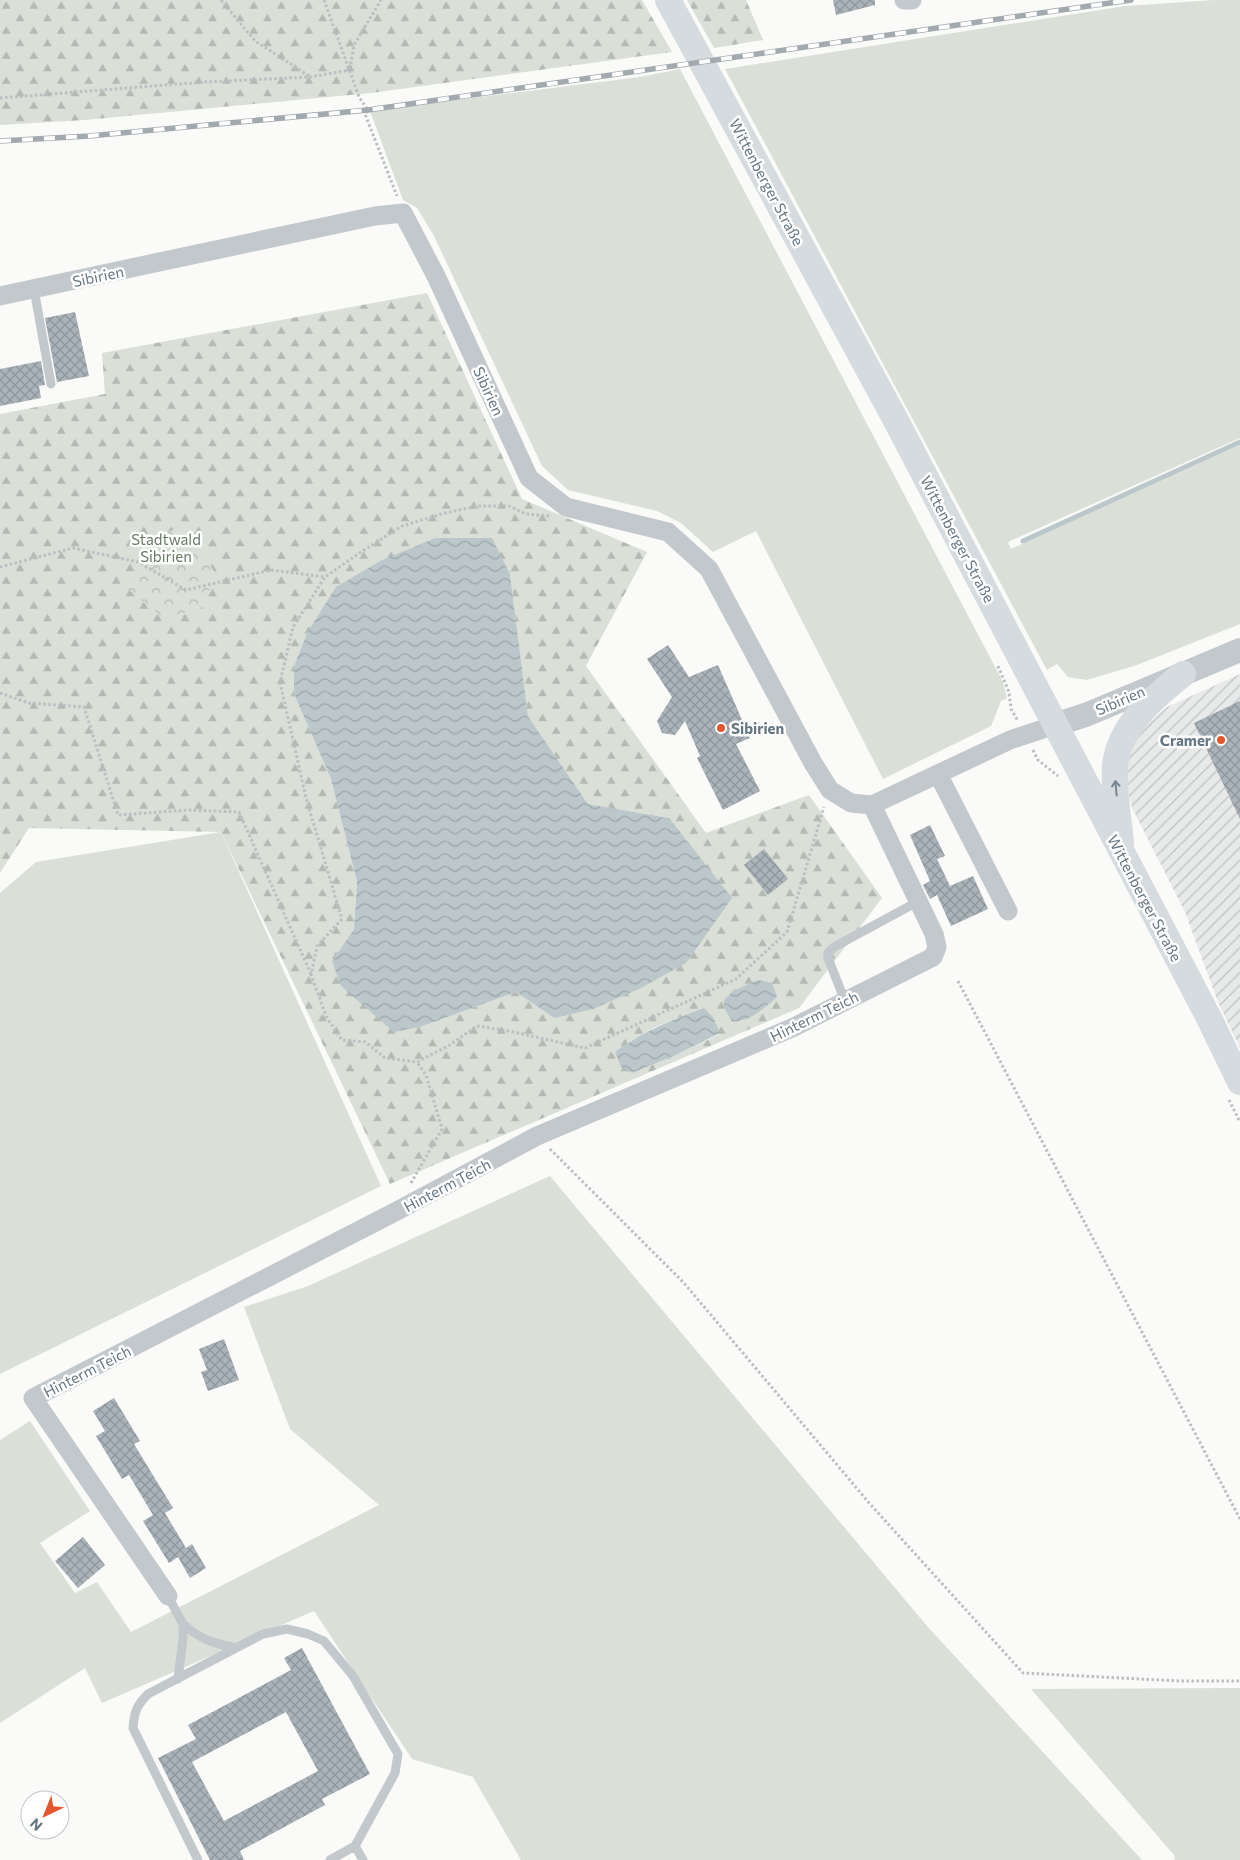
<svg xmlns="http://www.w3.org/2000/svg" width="1240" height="1860" font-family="Commissioner,sans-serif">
<defs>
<pattern id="industrial-furrows" width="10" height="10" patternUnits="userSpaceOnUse" patternTransform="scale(1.25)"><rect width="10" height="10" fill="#e8e9e9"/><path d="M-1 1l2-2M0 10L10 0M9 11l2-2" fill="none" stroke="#c0c1c2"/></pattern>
<pattern id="forest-firs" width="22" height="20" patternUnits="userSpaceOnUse" patternTransform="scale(1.25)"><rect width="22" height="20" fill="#dadfd7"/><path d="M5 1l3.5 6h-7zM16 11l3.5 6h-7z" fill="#b4b9b4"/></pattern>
<pattern id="park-crowns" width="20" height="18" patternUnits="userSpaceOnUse" patternTransform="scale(1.25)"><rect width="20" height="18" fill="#dadfd7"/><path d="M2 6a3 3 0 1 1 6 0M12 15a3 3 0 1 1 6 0" fill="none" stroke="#b4b9b4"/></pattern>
<pattern id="water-waves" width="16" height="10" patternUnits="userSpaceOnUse" patternTransform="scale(1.25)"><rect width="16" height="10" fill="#bbc7cb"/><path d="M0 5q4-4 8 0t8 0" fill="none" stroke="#9ca6aa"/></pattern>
<pattern id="building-cross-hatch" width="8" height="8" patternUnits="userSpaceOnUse" patternTransform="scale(1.25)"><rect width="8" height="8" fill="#aab3b9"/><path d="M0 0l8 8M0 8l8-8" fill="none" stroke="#8e969c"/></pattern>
</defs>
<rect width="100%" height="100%" fill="#fafaf8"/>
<path fill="url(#industrial-furrows)" d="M1240,674v374l-22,-46 -33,-90 -53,-104 -6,-25 2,-26 15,-30 24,-20z"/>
<path fill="#dadfd7" d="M1214,0h26v438l-232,104 3,7 229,-104v179l-103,41 -50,15 -19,-3 -11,-13 -10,6 -322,-601 400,-63z
M680,69l323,613 4,16 -6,3 -10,25 -108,53 -127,-248 -43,21 -32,-29 -24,-12 -89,-21 -26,-24 -108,-230 -17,-28 -14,-8 -33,-89 270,-34z
M221,832l160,354 -381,188v-481l36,-31z
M550,1176l377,450 215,234h-621l-48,-83 -61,-18 -98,-148 -212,92 -17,-35 -85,55v-283l30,-19 60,90 -50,32 35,50 22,-11 34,50 248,-127 -89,-76 -46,-122 64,-21z
M1240,1688v172h-65l-1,-5 -143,-166z"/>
<path fill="url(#forest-firs)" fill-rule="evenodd" d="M0,0h642l30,52 -301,41 -286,27 -85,5z
M687,0h59l17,40 -49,8z
M427,293l95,206 125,53 -61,114 120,167 103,-38 73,103 -83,110 -409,176 -169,-352 -192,-4 -29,45v-459l105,-20 -3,-41zM510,574l18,142 60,88 81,14 -115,200 -38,-26 -93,34 -91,-65 22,-32 3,-47 -26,-103 -37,-85v-28l13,-33zM683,1016l37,18 -46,22 -42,17 -5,-30 28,-16z"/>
<path fill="url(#park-crowns)" d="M187,526l29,49 -16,35 -38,7 -34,-28 10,-27 -10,-18z"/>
<path fill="url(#water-waves)" d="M436,538h56l18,36 18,142 60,88 81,14 63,80 -46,65 -45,25 -48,21 -39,9 -38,-26 -93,34 -29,6 -53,-46 -9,-25 22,-32 3,-47 -26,-103 -37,-85v-28l13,-33 29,-46 46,-27z
M758,980l14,3 5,14c-13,11 -28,26 -45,24l-8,-13v-8l9,-9z
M704,1008l9,9 7,16 -46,23 -42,17 -11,-6 -6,-15c26,-20 57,-32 89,-44z"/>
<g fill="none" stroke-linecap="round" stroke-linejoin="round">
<path stroke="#bbc7cb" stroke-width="5" d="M1023,541l217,-99"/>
</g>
<path fill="url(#building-cross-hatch)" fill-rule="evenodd" d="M833,0h42v5l-39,10z
M75,312l14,64 -32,6 -12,-64z
M41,361l4,24 -6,1 2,12 -41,8v-37z
M668,645l21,32 29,-12 32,73 -14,6 24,47 -37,19 -26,-52 3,-2 -15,-35 -10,14 -13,-2 -5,-12 15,-24 -25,-38z
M1240,701v118l-46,-96z
M930,825l15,31 -8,3 13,27 23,-10 15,33 -37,17 -14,-31 -7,4 -7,-14 7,-4 -20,-46z
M764,849l24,30 -20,16 -24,-30z
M224,1339l15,41 -31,11 -7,-19 6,-2 -8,-21z
M114,1398l26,43 -6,3 39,64 -8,5 21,35 6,-4 14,24 -16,10 -12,-21 -9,6 -26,-42 10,-6 -24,-40 -7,4 -26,-43 9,-5 -12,-20z
M83,1537l22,28 -27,23 -23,-27z
M302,1648l68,126 -48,25 3,6 -85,46 4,9h-34l-52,-102 38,-19 -8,-14 103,-55 -7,-12zM286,1712l32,59 -94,50 -32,-59z"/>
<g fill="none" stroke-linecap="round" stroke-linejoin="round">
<path stroke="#bbbfc2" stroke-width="3" stroke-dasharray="2.5 2.5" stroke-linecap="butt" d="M221,0l34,41 54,35
M324,0l35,97 9,13 -3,4 32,82
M350,69l4,-24 27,-45
M0,98l204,-16 106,-5 40,-7
M549,516l-23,-2 -17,-8h-31l-33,7 -43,13 -41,26 -36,25 -32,50 -13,55 26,116 36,121 -25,27 -6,29 16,43 15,22 23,2 20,16 32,4 31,-16 29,-20 32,5 76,17 151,-69 51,-47 37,-125
M0,567l73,-19 65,14 48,28 85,-20 54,7
M998,666l11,26 2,17 7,12
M0,693l29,10 55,4 34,108 71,-5 50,2 72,162
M1033,750l5,10 20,16
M958,981l282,538
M1229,1100l11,22
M550,1149l134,134 186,221 153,169 157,8h60
M411,1183l31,-54 -16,-54 -9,-13"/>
<path stroke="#c3c8cc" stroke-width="9" d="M34,289l17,95
M845,1001l-17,-43v-5l6,-6 85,-46
M168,1596l15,28v14l-5,41
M183,1624c18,16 30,19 53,24
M198,1860l-65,-132c1,-16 4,-23 15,-34l115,-60 24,-5 21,5 16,7 29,35 45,78 -3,19 -40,73 8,14
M330,1860l25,-14"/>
<path stroke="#c3c8cc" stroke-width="19" d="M904,0h8
M0,296l375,-80 28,-3 33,63 93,202 37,29 102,25 41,37 104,194 17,27 21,13 21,2 138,-65 45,-15
M938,774l70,137
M168,1596l-135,-198 362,-186 142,-76 257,-109 139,-70 4,-10 -3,-13 -62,-129"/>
<path stroke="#c3c8cc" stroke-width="24" d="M1055,725l33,-11 152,-64"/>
<path stroke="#d6dbdf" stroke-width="26" d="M668,0l225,415 316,603 31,64
M1121,843c-2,-24 -8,-53 -6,-78 5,-40 38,-67 68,-91"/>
<defs>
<path id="rail" d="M0,141l89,-5 279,-26 763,-110"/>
</defs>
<use href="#rail" stroke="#a2aab0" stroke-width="5.5"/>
<use href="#rail" stroke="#fff" stroke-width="4" stroke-dasharray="11" stroke-linecap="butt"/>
</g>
<defs><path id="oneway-shaft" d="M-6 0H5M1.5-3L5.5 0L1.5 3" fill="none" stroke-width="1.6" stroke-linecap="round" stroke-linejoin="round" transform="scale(1.25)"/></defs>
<use stroke="#768591" href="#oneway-shaft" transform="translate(1116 788) rotate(-95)"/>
<g fill="#e4572e" stroke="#fff" stroke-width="2">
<circle cx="721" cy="728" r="5"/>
<circle cx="1221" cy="740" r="5"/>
</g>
<g text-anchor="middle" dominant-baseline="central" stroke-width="5" stroke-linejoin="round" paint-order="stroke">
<g font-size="15" fill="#657683" stroke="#fff">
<text transform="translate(767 182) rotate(62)">Wittenberger Straße</text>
<text transform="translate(98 276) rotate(-12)">Sibirien</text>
<text transform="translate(489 391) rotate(65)">Sibirien</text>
<text transform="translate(958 539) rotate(62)">Wittenberger Straße</text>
<text transform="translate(1120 700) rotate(-23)">Sibirien</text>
<text transform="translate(1145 898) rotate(62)">Wittenberger Straße</text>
<text transform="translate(814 1016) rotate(-26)">Hinterm Teich</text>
<text transform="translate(447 1185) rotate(-28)">Hinterm Teich</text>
<text transform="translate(87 1371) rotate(-27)">Hinterm Teich</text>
</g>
<g font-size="15" fill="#687a64" stroke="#fff">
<text x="166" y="539">Stadtwald<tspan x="166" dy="17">Sibirien</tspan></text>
</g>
<g font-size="15" font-weight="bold" fill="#657683" stroke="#fff" text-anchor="start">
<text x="731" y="728">Sibirien</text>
<text x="1211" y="740" text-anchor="end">Cramer</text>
</g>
</g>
<g transform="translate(45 1815) rotate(223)"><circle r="24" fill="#ffffff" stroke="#c1c8cd"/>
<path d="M0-4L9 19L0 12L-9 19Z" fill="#e4572e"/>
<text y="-8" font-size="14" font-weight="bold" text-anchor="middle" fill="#657683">N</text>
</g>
</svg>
